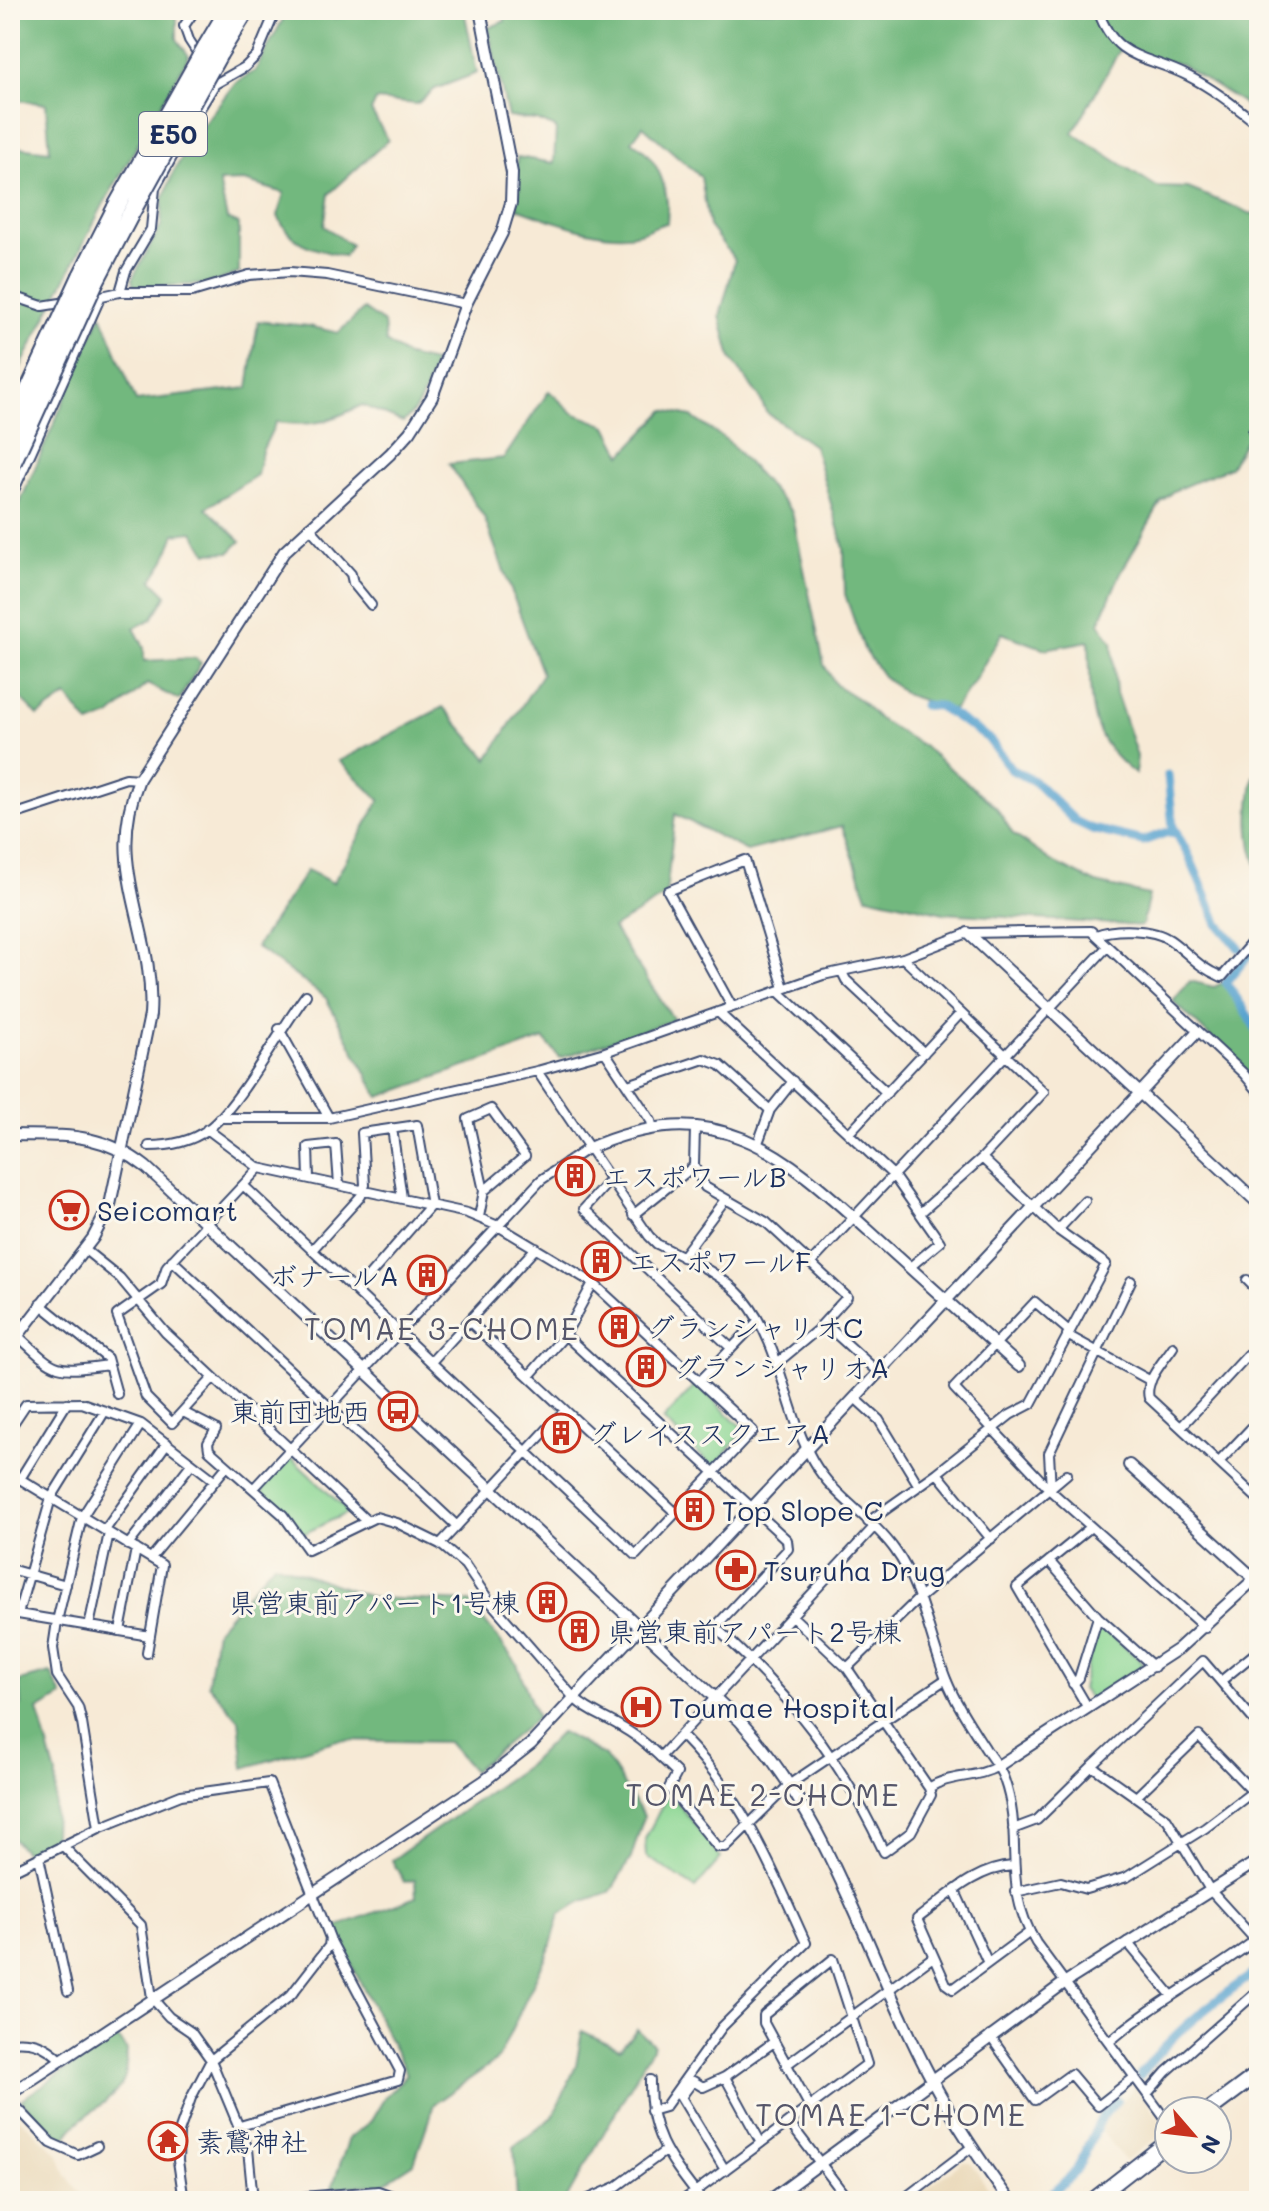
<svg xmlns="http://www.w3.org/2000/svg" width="1269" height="2211" font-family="Mali,'Klee One',sans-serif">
<rect width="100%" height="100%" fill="#fbf7ec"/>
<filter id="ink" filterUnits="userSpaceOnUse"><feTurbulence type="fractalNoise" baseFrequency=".0125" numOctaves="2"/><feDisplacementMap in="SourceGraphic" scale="16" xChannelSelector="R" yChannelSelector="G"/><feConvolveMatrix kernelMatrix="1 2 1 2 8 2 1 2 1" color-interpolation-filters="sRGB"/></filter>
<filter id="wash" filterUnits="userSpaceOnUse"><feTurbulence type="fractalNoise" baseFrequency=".006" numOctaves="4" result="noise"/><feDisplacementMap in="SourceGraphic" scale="32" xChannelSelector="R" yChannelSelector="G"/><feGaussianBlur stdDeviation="1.8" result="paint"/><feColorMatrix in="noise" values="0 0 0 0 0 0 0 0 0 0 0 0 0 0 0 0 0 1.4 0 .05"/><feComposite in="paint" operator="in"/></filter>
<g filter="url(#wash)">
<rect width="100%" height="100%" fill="#f7ead6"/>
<path fill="#ead9ba" d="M1135,2086l31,41 -2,6 -39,28 -25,-33z
M11,2110l48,45 7,21 22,25h-78z
M963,2162h7l27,39h-88z"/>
<path fill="#8dd794" stroke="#548379" stroke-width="2" d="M696,1384l49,46 -29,35 -6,-1 -47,-44z
M290,1459l3,1 56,52 -48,23 -38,-42v-5z
M1101,1626l41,36v5l-52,33 -8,-11 14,-61z
M667,1796h5l49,62 -26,30 -49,-32 -1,-17z"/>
<path fill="#72b87e" stroke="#46746e" stroke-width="2" d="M15,10h162v29l12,17 -86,149 -93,183v-242l40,5 -4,-47 -36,-5v-80z
M288,10h42l4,8 40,-8h90l13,63 -42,16 -18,15 -41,-4 -5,11 17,29 -59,54 -5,32 27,19 -7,11c-30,-7 -53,-10 -66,-40l6,-23 -40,-12 -25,1 8,37 12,5v49l-30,11 -75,3 -2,-8 29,-53 2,-26 10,-27 20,-35 42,-55 20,-12z
M504,10h755v109l-18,-17 -61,-38 -31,-6 -26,-14 -50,89 84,54 31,1 64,26 7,-4v206l-29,51 -57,24 -12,11 -41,72 -21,49 13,18 4,52 21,63 -2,18c-52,-40 -43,-74 -46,-133l-44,8 -43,-16 -29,50 -20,27 -46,-15 -24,-19 -19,-27 -19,-55 -1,-46 -30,-102 -48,-34 -6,-14 -29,-40 -11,-42 15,-56 -26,-34 -8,-49 -58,-51 -11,15c27,17 38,50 35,82 -11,2 -18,7 -28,10 -34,10 -90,-14 -122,-25v-51l37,6 2,-35 -20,-8 -28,-3 -20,-89 17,-7z
M364,309l20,14 2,19 21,14 27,6c-6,23 -12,45 -31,60l-41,-17c-34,17 -48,22 -86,17l-14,29 -5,24 -51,33 35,33 -11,11 -23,1 -14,-21 -18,2 -10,26 -13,20 15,15 -15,24 -18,9 10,19v14l51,-3 6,5 -22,37 -32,-16 -37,32 -21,8 -22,-28 -29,20 -28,-29v-161l91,-212 35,87 112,-13 10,-67 51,5 29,7z
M549,391l24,22 34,13 15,29 43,-45 25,6 38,25 64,71 32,153 12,20 24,15 19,19 44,27 73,61 17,27 38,27 45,22 53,12 -7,31 -198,-13 -77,-17 -25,-70 -95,25 -72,-37 -9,81 -53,33 61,92 -114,38 -16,-19 -165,58 -53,-99 -70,-51 51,-77 26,13 47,-83 -41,-39 104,-54 45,52 54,-85 -58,-157 -35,-53 55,-6z
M1254,776h5v95c-13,-32 -11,-62 -5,-95z
M1190,981l24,6 10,-5 35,55v47l-86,-83z
M274,1563l100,35 96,4 47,62 20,54 -64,53 -25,-29 -111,-2 -93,28 -5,-48 -31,-36 8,-54z
M51,1673l11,23 -24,14 18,65 -2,61 -26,19 -18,-19v-123l11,-7 -2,-25z
M561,1732l44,24 39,60 -13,42 -21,34 -27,9 -23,13 -10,34 -52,111 -64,45 -20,59 -32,21 -50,4 17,-50 22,-17 14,-24 22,-23 -74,-146 83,-31 -1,-17 -11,2 -12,-22 136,-95z
M637,2029l17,16 -89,156h-48l-3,-54 39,-30 23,-51 6,-35 38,18z
M116,2036l11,14c-1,8 0,18 -2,26 -9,29 -50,38 -60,64l-11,-2 -33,-38z"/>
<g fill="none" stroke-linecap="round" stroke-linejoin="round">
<path stroke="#57a2cf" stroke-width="9" d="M924,705l15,1 49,32 24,32 22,11 41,40 17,8 51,12 25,-9 9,1
M1168,775l5,52 16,29 29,68 21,24
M1259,943l-33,39 33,51
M1140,2075c34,-44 74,-74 119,-105
M1044,2201l32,-30 26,-54 15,-17"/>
</g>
</g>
<g filter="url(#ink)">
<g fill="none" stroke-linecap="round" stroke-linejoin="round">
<defs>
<path id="minor" d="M195,10l-11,16 5,14 11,17
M1098,10c17,52 50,45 90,66 26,13 48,31 71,49
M120,292l6,-21 25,-42 4,-41 32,-58 28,-46 30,-17 12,-12 19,-45
M10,295l32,11 25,-4
M88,299l32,-7h72l57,-17 41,-3 37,3 139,29
M1259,423l-6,9 6,1
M10,499l90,-201
M309,527l42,47 2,9 18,22
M10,816l116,-38 13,1
M1096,935c18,-7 57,-7 74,5 21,15 26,26 52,37l37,-43
M903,958l141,134 -62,66 -62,55
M842,972l4,8 78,73
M778,991l109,102
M732,1007l-64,-116 77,-31 39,128
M718,1012l175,163 47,67 -30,25
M279,1029l50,89
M605,1052l46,69 2,8
M537,1071l112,165 8,8c30,15 65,29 87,55 37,45 41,112 69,162 21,37 58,55 82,89 27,37 34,87 51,129 10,25 25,47 39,69 6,10 15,19 19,31 21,58 -4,104 32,164l133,181
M628,1085l76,-26 16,6 50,45
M219,1118h110l208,-47 68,-19 218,-77 80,-17 65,-25 123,-2 152,142 16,19
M392,1128l10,70
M695,1128l-1,38 11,21 61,35 81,75 -30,33 -41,34
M207,1129l52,39 208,45 31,13 95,57 160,148 -117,124 -393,-370
M849,1133l111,-119
M758,1143l12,-33 23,-29
M149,1146c20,0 41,-4 58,-16 31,-22 73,-101 99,-135
M309,1178l-1,-31 28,-3 3,41
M609,1181l-25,28 147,139
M633,1215l61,-49
M479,1217l5,-26 41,-35 -34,-47 -23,10 16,72
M1058,1230l27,-29
M84,1249l36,29 45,54 202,189
M312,1250l49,-54 4,-11 -3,-52 55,-8 14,80 -75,86
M682,1257l42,-56
M172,1260l285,266
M811,1263l296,-316
M1247,1280l12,12
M40,1304l67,54 10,36
M469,1321l207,192
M824,1323l55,50
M1069,1331l-34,-29 -81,86 97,103 154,137
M17,1335c41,38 36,37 92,30
M565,1335l222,205 1,9 -73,78c78,71 124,129 169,225l27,-20 20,-37 -2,-7 -82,-120 -55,-52
M1067,1335l84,46
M1173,1347c-9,14 -29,34 -24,51l110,102
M431,1362l105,-114
M529,1376l36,-41 28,-52
M213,1378l-41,45 -26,-26 -29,-82 44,-31 6,-18 92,-98
M700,1381l57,-59
M856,1399l23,21 40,66
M105,1411l-54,87 -33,116 132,22
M183,1412l33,17 -8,14 1,7 74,65 25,35 68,-33 21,6 43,21 25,21 23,34 87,100c15,14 31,18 48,29 21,12 37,29 54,45l-8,15 49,59h8l64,-63 156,-105
M1181,1427l78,-84
M10,1428l16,-24 56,-1 59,21 73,56
M1219,1462l40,-42
M10,1473l152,92 -15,88
M937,1473l54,66
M20,1479l47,-76
M254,1488l287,-308 46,-31
M1051,1490l-2,-37 82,-172
M868,1522l69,-49 73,-58 21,-11 75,-140 -48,-34 -76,-72
M105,1530l62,-87
M440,1544l125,-134
M128,1545l64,-82
M151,1558l76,-92
M1049,1561l49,56 56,50
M10,1569l56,16
M89,1626l20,-93
M120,1631l16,-82
M847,1668l70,-68 150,-126
M1221,1681l38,-31
M1073,1684l6,-6 19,-61
M1088,1708l-71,-121 74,-60
M1259,1726l-56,-65 -111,105 75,53 43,71 49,54
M660,1757l214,-230
M929,1788c20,-14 48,-9 69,-22
M1136,1797l63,-61 54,56
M99,1828l-17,-105 -4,-16 -21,-32 -4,-27 4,-27 25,-104 59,-93
M1013,1829l24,-9 55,-54
M62,1845l79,80 11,73 17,19 22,15 20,28 37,89 5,51
M39,1857l29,134
M1013,1866c-38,2 -66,31 -96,53l29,65 7,5 77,-57
M10,1872l89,-44 82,-33 88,-12 61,155 -1,8 -38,49 -80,65 -20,38 -12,34 -1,29 6,40
M955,1891l33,72
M1015,1892l46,-10 25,7 41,-12 78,-49 54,-41
M1127,1942l45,54
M990,2036l45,64 36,-26 27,32 37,-29
M10,2042c22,-2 35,2 51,18
M1109,2042c46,-40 101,-67 149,-104
M786,2065l147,-108
M725,2077l36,66
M650,2080c-1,55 20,79 52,121
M1147,2094l19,-22 93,-82
M10,2100l41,43 27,12 19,-9
M651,2111l14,-4 57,-80 84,-84c-37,-81 -61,-143 -125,-208
M789,2122l60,79
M240,2126l158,-46 2,-9 -70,-132
M725,2170l-44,-73 12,-16 10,6 22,-10 49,-35
M252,2201l126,-10 29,10
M584,2201l32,-14 49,-36
M682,2201l13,-9 172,-128 -34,-105 -69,56v8l46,84
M901,2201l71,-54"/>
<path id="tertiary" d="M968,933l291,271
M10,1135c55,1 90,-4 136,32l594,554c94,102 127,238 191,357 23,43 50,84 79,123
M587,1149c132,-59 198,6 291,90 47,42 94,85 141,127
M10,1346l83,-108 17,-33 40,-190c6,-87 -47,-146 -11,-236l145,-227 106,-98 20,-22 22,-35 34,-93 36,-71 9,-30 1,-30 -32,-163
M1129,1465l129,117
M998,1766l180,-117 81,-74
M10,2094l474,-313 47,-37 666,-712
M769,2201l295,-218 195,-123"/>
<path id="trunk" d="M1208,2111l51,-38
M1092,2201l77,-60"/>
<path id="motorway" d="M206,47l22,-37
M219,54l27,-44
M81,276l35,-69
M95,282l35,-67"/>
</defs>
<use href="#minor" stroke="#3c4b70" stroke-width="12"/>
<use href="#tertiary" stroke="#3c4b70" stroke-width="14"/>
<use href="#trunk" stroke="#3c4b70" stroke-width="18"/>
<use href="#motorway" stroke="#3c4b70" stroke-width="20"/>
<use href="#minor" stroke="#fff" stroke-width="8"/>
<use href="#tertiary" stroke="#fff" stroke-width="10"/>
<use href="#trunk" stroke="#fff" stroke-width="14"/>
<use href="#motorway" stroke="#fff" stroke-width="16"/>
<defs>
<path id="motorway-bridge" d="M116,207l90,-160
M130,215l89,-161
M10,430l71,-154
M10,468l85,-186"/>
</defs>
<use href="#motorway-bridge" stroke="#3c4b70" stroke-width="20" stroke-linecap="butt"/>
<use href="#motorway-bridge" stroke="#fff" stroke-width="16"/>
</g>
</g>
<defs>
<symbol id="building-ring" viewBox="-11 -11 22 22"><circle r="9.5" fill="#fbf7ec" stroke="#c8321e" stroke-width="1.5"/><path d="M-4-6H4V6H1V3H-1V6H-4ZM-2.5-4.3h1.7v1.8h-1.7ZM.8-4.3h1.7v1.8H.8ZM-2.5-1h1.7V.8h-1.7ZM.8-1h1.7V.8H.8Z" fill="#c8321e"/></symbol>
<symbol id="supermarket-ring" viewBox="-11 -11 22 22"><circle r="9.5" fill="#fbf7ec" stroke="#c8321e" stroke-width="1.5"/><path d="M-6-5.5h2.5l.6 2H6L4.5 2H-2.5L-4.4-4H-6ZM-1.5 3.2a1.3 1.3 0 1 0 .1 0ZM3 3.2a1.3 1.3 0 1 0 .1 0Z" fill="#c8321e"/></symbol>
<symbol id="bus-ring" viewBox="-11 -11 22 22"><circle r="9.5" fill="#fbf7ec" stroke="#c8321e" stroke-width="1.5"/><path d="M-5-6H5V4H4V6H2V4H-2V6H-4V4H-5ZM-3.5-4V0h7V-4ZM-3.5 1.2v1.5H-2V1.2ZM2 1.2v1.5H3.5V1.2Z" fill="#c8321e"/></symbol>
<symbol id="pharmacy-ring" viewBox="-11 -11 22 22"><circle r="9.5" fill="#fbf7ec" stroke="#c8321e" stroke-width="1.5"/><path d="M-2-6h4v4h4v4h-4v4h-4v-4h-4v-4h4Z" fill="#c8321e"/></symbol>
<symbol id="hospital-ring" viewBox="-11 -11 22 22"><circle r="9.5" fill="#fbf7ec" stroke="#c8321e" stroke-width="1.5"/><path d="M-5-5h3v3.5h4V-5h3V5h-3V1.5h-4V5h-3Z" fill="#c8321e"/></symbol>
<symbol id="temple-ring" viewBox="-11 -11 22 22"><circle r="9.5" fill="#fbf7ec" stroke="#c8321e" stroke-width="1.5"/><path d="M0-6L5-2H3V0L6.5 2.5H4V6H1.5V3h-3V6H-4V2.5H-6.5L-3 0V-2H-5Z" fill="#c8321e"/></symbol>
</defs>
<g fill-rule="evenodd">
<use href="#building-ring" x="553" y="1154" width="44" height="44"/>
<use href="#supermarket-ring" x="47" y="1188" width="44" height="44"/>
<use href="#building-ring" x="579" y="1239" width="44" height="44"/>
<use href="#building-ring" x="405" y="1253" width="44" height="44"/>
<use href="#building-ring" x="597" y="1305" width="44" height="44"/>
<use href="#building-ring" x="624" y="1345" width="44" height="44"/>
<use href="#bus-ring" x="376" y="1389" width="44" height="44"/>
<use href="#building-ring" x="539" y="1411" width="44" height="44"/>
<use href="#building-ring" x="672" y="1488" width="44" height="44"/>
<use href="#pharmacy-ring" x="714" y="1548" width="44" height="44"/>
<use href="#building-ring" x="525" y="1580" width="44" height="44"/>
<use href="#building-ring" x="557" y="1609" width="44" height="44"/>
<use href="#hospital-ring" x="619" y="1685" width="44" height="44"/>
<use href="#temple-ring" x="146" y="2119" width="44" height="44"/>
</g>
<g text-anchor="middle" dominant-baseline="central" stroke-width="6" stroke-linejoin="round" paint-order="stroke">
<rect fill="#fbf7ec" stroke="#5e6b89" stroke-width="2" x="139" y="112" width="68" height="44" rx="6"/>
<g font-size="26" font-weight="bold" fill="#1b2f5e">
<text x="173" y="134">E50</text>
</g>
<g font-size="28" fill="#1b2f5e" stroke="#fbf7ec" text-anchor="start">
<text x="603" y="1176">エスポワールB</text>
<text x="97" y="1210">Seicomart</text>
<text x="629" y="1261">エスポワールF</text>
<text x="399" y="1275" text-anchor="end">ボナールA</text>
<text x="647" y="1327">グランシャリオC</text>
<text x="674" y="1367">グランシャリオA</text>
<text x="370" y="1411" text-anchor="end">東前団地西</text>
<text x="589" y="1433">グレイススクエアA</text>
<text x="722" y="1510">Top Slope C</text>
<text x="764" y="1570">Tsuruha Drug</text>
<text x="519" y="1602" text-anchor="end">県営東前アパート1号棟</text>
<text x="607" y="1631">県営東前アパート2号棟</text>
<text x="669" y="1707">Toumae Hospital</text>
<text x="196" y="2141">素鵞神社</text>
</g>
<g font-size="30" letter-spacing="2" fill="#55566a" stroke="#fbf7ec">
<text x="442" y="1328">TOMAE 3-CHOME</text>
<text x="763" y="1794">TOMAE 2-CHOME</text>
<text x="891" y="2114">TOMAE 1-CHOME</text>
</g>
</g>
<rect width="1269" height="2211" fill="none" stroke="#fbf7ec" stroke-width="40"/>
<g transform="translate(1193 2135) rotate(118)"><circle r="38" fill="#fbf7ec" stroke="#a1a7b3" stroke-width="2"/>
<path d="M0-6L14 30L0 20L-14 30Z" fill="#c8321e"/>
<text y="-12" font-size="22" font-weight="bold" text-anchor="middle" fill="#1b2f5e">N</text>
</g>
</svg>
